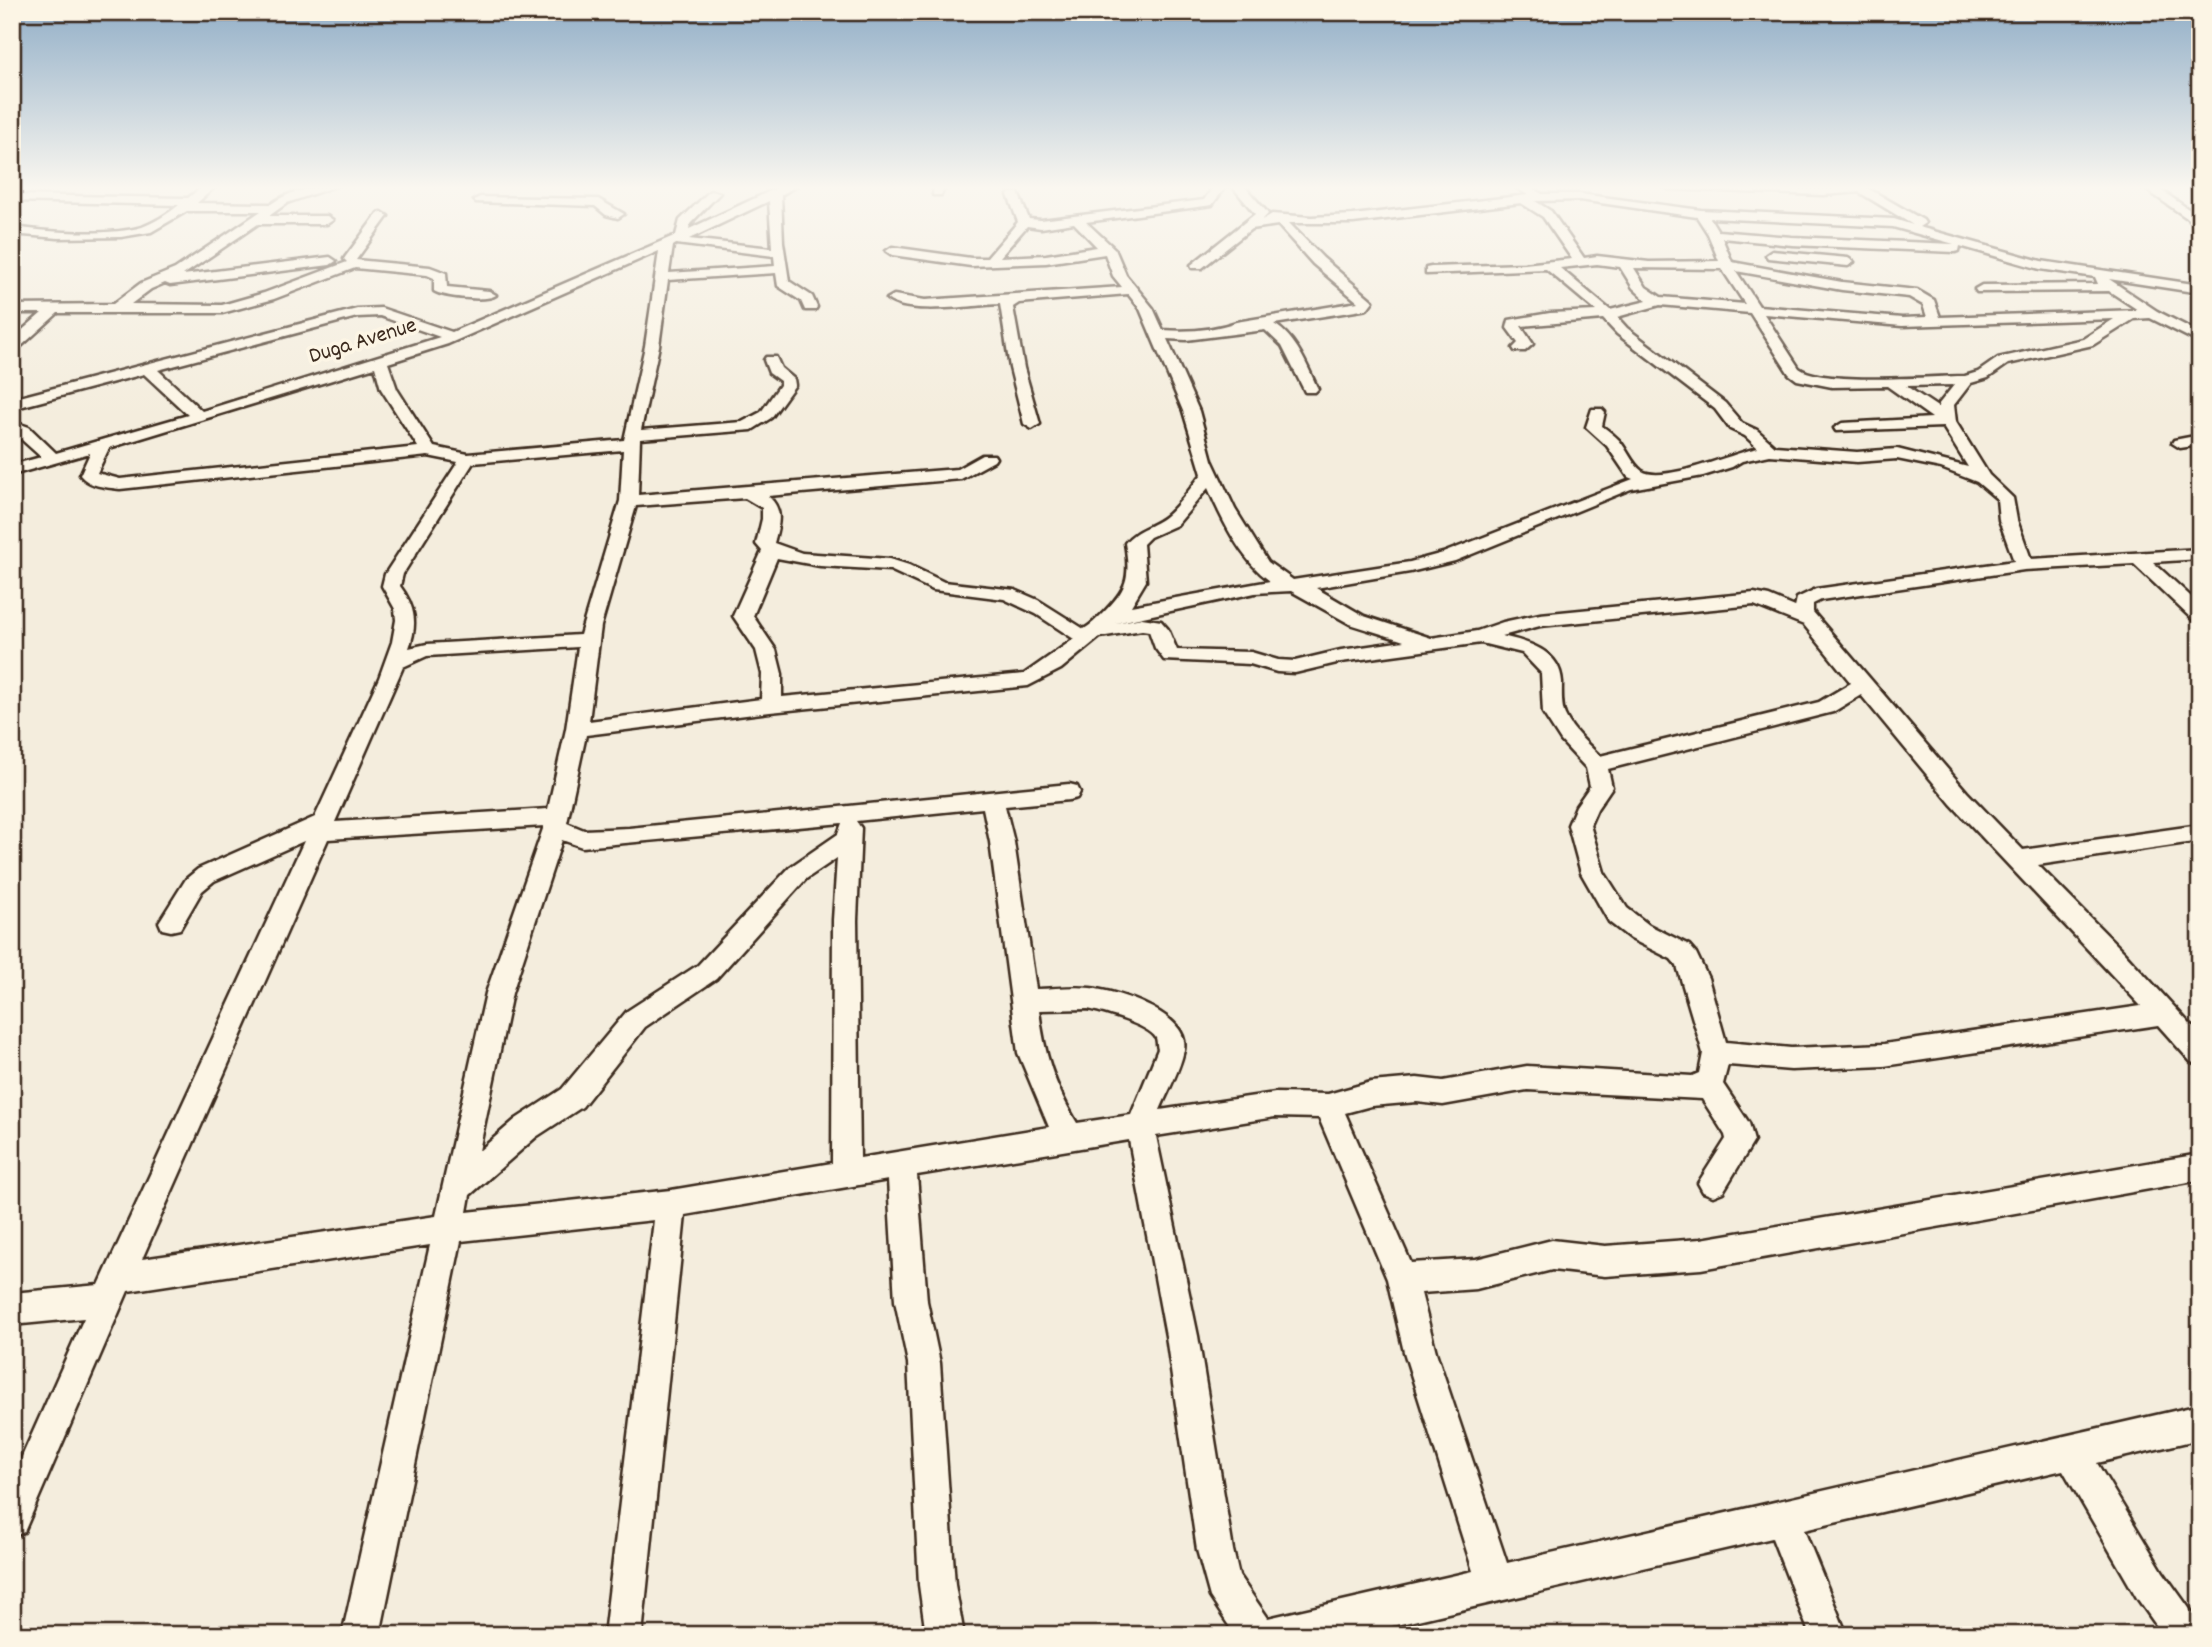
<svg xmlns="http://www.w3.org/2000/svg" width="2212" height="1647" font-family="Dekko,sans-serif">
<rect width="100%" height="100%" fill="#f4eddd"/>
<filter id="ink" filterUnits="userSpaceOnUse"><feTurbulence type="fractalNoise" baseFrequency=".0143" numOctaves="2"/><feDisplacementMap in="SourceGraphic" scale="14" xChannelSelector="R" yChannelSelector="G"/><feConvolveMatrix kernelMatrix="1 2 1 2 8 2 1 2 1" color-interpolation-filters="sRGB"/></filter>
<g filter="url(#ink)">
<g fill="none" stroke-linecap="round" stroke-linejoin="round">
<defs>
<path id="minor" d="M203,186h13l-19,17 74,1c18,-13 43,-18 65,-18l-49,17 -18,13h58l6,4 -6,4h-69l-75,51 147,-18 6,4 -6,4 -160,20 -5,-2 -14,6 -20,15 91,1 42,-12 83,-31 -3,-3 2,-3 32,-43 4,-1 6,4 -32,44 74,7 16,6 1,14 42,4 7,4c-9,7 -52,2 -62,-4v-13l-7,-3 -72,-7 -81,31 -52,14h-164l-41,37 -5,1v-12l30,-26h-30v-8l101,-1 28,-21 34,-14 86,-58h-74l-36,21 -30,5 -63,1 -46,-4v-8c32,7 99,10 130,1 13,-5 26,-13 37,-22l-167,-4v-6l176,3z
M781,186h15l-15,9 2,47 6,39 23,15 5,11 -2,3h-10l-4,-9 -23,-15 -2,-13 -108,7 -9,66 -18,84 101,-8 19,-10 19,-27v-4l-11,-8 -5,-13 2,-3h10l5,11 13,11 1,6 -24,33 -19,12 -112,9 -2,56 319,-26 25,-14h12l2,3 -2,3 -33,18 -193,17c16,14 11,28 6,47l28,10 88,6 19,6 35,17 71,8 23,10 46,29c7,-4 12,-9 18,-15 25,-25 29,-35 23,-71 12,-15 28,-16 41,-27 13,-11 24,-28 36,-42l-19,-63 -43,-102 -12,-15 -109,9 -6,4 11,61 16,56 -8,5 -8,-5 -14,-56 -10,-64c-27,1 -92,12 -113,-5l7,-4 31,5 197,-13 -9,-11 -8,-22 -59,9 -75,3 -79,-11 -6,-4 6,-4 79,11h16l31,-36 -10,-27 2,-2h8l11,26 12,1 163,-20 10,-14h12l-14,19 -126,17 29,27 11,26 27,33 10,22c27,2 50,0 73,-8l122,-20 -45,-38 -35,-39 -27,4 -49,39h-10l-1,-3 64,-51 -23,-28h12l22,25 2,3 -6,6 10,-6 39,3 42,-2 175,-20 -14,-9h15l13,8h38l121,16 193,9 19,6 -54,-33 -36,3 -155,-6 -6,-3 161,3 41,-3 59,34 2,3 -6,4 122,34 159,24v8l-91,-14 48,32 43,22v10l-50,-25 -16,1 -41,26 -85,19 -20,14 -17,5 -17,22 2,17 33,53 24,23 4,22 14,39 169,-10v10l-47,3 47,43v17l-7,-2 -59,-56 -110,6 -203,30 -8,4v8l154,180 56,58 177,-25v16l-162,24 85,86 77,84v30l-9,-3 -33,-37 -274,41 -93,4 -63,-5 -5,19 26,39 5,18 -31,51 -10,4 -10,-4 -5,-9 28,-44 -1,-4 -23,-36 -175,-9 -84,15 -26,-3 -46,4 -26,7 66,150 65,-4 76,-19 53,6 96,-7 499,-85v26l-499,89 -96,7 -53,-6 -76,19 -55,4 15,59 71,211 693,-158v34l-103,24 66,109 36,50 1,13h-37l-26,-37 -74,-128 -259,60 43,105h-37l-38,-97 -419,97h-118l-25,-38 -13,-47 -31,-214 -37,-196 -212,35 10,126 13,62 15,222 9,50h-38l-7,-50 -11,-222 -13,-62 -7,-121 -203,35 -43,420h-38l50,-415 -193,21 -81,394h-38l88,-390 -302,46 -104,241 -12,5v-58l72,-161 -72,7v-32l87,-8 205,-444 -90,40 -12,10 -22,38 -9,2 -9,-2 -3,-7 27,-43 12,-10 117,-52 64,-139 13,-36 4,-22 -1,-11 -13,-23 3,-12 73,-112 -30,-6 -308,33c-15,-2 -30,-2 -40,-14l10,-22 -78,22v-10l29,-8 -29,-26v-10l17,6 27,26 132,-38 -44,-41 -132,35v-10l345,-90 24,-1 71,24 224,-97 4,-15 30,-29 10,2 -30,31 -1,5zM1580,200l117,17 11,17 11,27 -70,1 -52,-6 -13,2 -33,-47 -16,-10zM769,201l3,47 -83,-9zM1521,203l22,14 29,42 -48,5 -93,3 -5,1v6l120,-5 50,42 -46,2 -41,7 -2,8 11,15 -5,5 2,3h10l8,-7 -12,-18 82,-7 14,15 98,75 15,20 15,7 13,12c-25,5 -95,36 -116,23 -10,-7 -15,-22 -23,-31 -5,-5 -11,-10 -17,-14l3,-14 -3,-3h-10l-6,18 21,19 21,31 5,2 -190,74 -33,9 -117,18 -25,-18 -33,-53 -23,-49 -13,-49 -32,-72 19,1 79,-10 17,16 23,46h10l3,-3c-11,-23 -21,-51 -44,-65l88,-14 5,-1 6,-8 -50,-43 -34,-35h64zM1710,218l183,9 61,17 -162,-7 -74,-6zM1074,223l23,24 -51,8 -46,2 27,-31 14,2zM1722,238l70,7 163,7 4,-1 1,-5 80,23 55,8 3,7 -116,1 -7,4 2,3 132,-1 29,19 -198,7 -6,-17 -17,-10 -75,-8 -110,-20zM676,244l98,12 1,10 -106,7 4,-27zM659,251l-14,95 -21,94 -156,14 -34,-7 -37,-58 -9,-26 60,-19zM1597,264l23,3 13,21 14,13 -37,9 -50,-42zM1634,268l88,1 23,35 -84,-7 -15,-10zM1736,271l106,19 67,7 14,8 4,12 -25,1 -143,-12zM1660,305l90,8 39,61 8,6 35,7 55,-1 45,32 -90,5 -8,5 2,3 107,-4 25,40 -71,-18 -40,3 -82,-6 -18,-16 -15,-7 -17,-20 -98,-75 -10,-11zM1764,314l138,12 212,-7 -31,20 -85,19 -20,14 -13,4c-34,0 -142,10 -166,-8zM380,316l60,21 -238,74 -44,-41 199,-53zM375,367l6,22 37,58 -298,32 -23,-6 12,-25zM1954,385l-16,20 1,3 -33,-22zM623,450l-3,51 -40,134 -153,9 -18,4c9,-24 6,-42 -9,-62l3,-12 70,-111zM1770,455l87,7 40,-3 44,9 36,14 20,17 2,21 15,41 -198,28 -19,9 -2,9 -26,-11 -15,-3 -214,21 -37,8 -26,9 -46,7 -67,-22 -48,-28 94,-16 45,-11 176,-72 72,-13 29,-9 10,-6zM1208,488c14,32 33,72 62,93l-139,25 15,-25 -3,-37 7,-7 27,-12zM745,498l17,10v11l-6,25 6,7 -29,65 23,34 6,24 -1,25 -172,22 12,-95 35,-120zM777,558l43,8 70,4 43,20 71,9 32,15 38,25 -50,35 -242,23v-23l-6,-24 -23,-34zM1291,591l59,33 54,17 -63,9 -46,11 -17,-1 -27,-8 -74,-2 -9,-21 -7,-8 -19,-3 -27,5 140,-30zM1754,605l50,20 47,58 -32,19 -219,54c-12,-12 -28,-25 -35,-41 -4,-9 -3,-23 -3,-33 -2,-32 -35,-40 -60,-46l38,-10zM1142,630l7,1 6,17 9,12 86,4 27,8 18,1 46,-11 140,-19 41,10 19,20 2,40 18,28 25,27 4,18 -14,20 -8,19 13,48 28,49 22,17 40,20 6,7 26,87 -4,20 -7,3 -165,-10 -84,15 -26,-3 -46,4 -43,12 -53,-1 -115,17c8,-19 20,-40 24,-60 7,-36 -67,-59 -94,-62 -18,-2 -37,1 -54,1l-22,-147 -9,-36 64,-6 8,-2 3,-6 -3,-6 -8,-2 -440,44 -45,2 -17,-7 19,-88 184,-23 258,-26 33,-17 39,-32zM578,647l-12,82 -18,80 -213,13 68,-155 24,-11zM1861,695l90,109 190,202 -257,38 -93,4 -65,-6 -18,-64 -12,-25 -7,-8 -40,-20 -22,-17 -23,-36 -14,-47 7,-16 15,-22 -4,-18 225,-57zM983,808l7,34 28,211 31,74 -189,31 -3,-238 4,-92 -5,-7zM842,823l-4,11 -48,33 -92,98 -71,46 -65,78 -46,30 -37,32 33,-158 50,-153 20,7zM544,826l-58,167 -50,223 -294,43 186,-420zM837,858l-4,62 -1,243 -161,27 -204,22 3,-17 66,-58 46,-30 63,-80 71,-48 90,-100zM1088,1009c14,3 61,16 68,29 1,2 1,9 2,11l-27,66 -54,8c-23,-38 -33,-70 -38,-113zM1275,1117l44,1 68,161 17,73 69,219 -205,47 -29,-42 -6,-26 -35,-214 -42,-200z
M934,186h12l-5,9h-8z
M2141,186h14l45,31v10z
M480,197l118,2 26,15 -6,4 -12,-3 -11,-9 -119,-4 -2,-2z
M1772,251l76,7 6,4 -6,4 -80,-8 -2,-3z
M2200,435v10l-20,3 -8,-5 2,-3z"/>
</defs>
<use href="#minor" stroke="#3b2a1e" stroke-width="5"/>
<use href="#minor" fill="#fcf5e5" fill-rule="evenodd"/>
</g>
</g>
<linearGradient id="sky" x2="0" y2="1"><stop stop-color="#91aec7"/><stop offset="0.45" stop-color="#faf7f0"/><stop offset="1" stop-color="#faf7f0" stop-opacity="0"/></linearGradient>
<rect width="2212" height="417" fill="url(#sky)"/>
<g text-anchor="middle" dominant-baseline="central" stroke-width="7" stroke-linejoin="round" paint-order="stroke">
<g font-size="23" fill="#3b2a1e" stroke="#fcf5e5">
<text transform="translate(363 342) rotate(-17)">Duga Avenue</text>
</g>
</g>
<rect width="2212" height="1647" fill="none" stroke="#fcf5e5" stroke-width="42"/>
<rect x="21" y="21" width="2170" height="1605" fill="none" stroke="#3b2a1e" stroke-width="2.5" filter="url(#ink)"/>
</svg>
